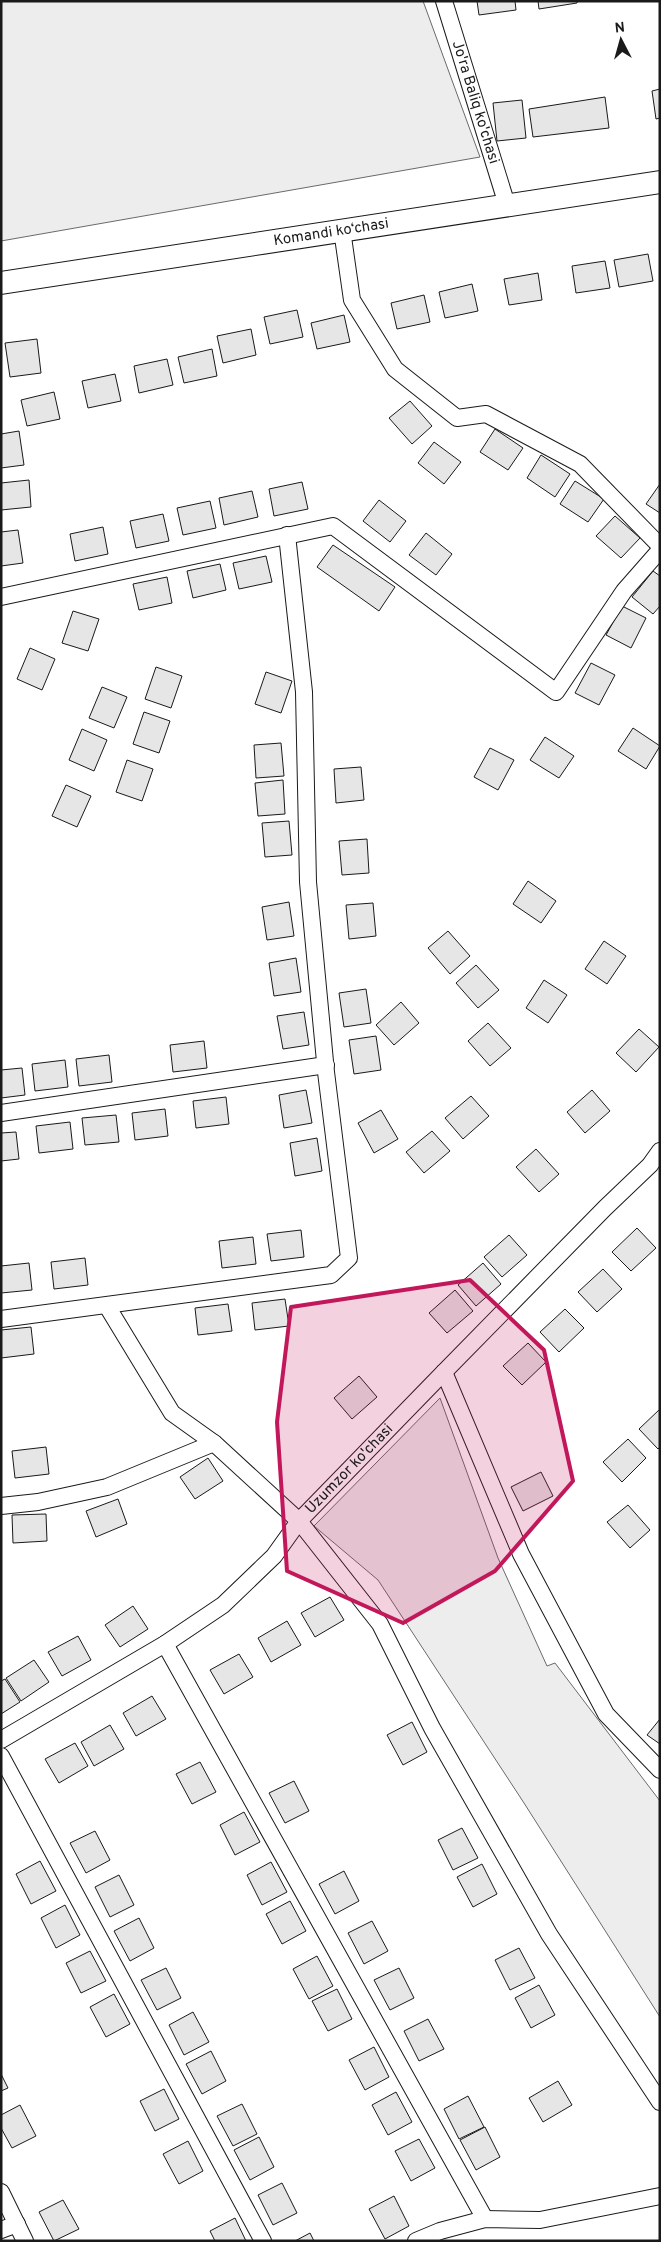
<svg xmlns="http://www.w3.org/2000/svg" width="661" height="2242" font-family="Overpass,sans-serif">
<rect width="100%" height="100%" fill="#fff"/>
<path fill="#ededed" stroke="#6a6a6a" d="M1,1h422l57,156 -479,84z
M440,1398l58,160 49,108 8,-3 105,138v216l-136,-214 -146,-223 -64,-54z"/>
<path fill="#e6e6e6" stroke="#1a1a1a" d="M477,1h38l1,9 -37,5z
M538,1h39v2l-38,6z
M660,89v29l-4,1 -4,-28z
M605,97l4,31 -76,9 -4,-28z
M522,100l4,38 -29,3 -4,-38z
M648,254l5,27 -34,6 -5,-27z
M605,261l5,27 -34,5 -4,-27z
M538,273l4,27 -33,5 -5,-26z
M472,284l6,27 -33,7 -6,-26z
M424,295l6,27 -33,7 -6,-26z
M297,310l6,27 -33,7 -6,-27z
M344,315l6,27 -33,7 -6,-26z
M251,329l5,26 -33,8 -6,-27z
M37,339l4,34 -31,4 -5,-34z
M212,349l5,27 -33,7 -6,-26z
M167,359l6,26 -34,8 -5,-27z
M115,374l6,27 -33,7 -6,-27z
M54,392l6,27 -33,7 -6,-26z
M410,401l22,25 -20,18 -23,-26z
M495,429l28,19 -15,22 -28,-18z
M19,431l5,34 -23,3v-34z
M434,442l27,20 -17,22 -26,-21z
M541,455l29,19 -15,23 -28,-19z
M29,480l2,27 -30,3v-27z
M575,481l29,18 -16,23 -28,-18z
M302,482l6,27 -34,7 -5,-27z
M660,484v29l-14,-9z
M252,491l6,26 -34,8 -5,-27z
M379,500l27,21 -16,21 -27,-21z
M210,501l6,27 -33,7 -6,-27z
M163,514l6,27 -33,7 -6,-27z
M615,516l25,22 -19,20 -25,-22z
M103,527l5,27 -33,7 -5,-27z
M18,530l5,33 -22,3v-34z
M426,533l26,21 -16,21 -27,-20z
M333,545l62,42 -16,24 -62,-44z
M266,556l6,26 -33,7 -6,-26z
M220,564l6,26 -33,8 -6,-27z
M653,571l7,5v30l-7,8 -21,-17z
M167,577l5,26 -33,7 -6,-26z
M622,606l24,12 -15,30 -25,-13z
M73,611l26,8 -11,32 -26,-8z
M30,648l25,11 -13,31 -25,-11z
M591,663l24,12 -16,30 -24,-12z
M156,667l26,9 -11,32 -26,-9z
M266,672l26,9 -11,32 -26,-9z
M102,687l25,10 -13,31 -25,-10z
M144,712l26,9 -11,32 -26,-9z
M633,728l27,18 -14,23 -28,-18z
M82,729l25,11 -13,31 -25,-11z
M545,737l29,19 -15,22 -29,-18z
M281,743l3,33 -28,2 -2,-33z
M490,748l24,12 -16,30 -24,-13z
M127,760l26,9 -11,32 -26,-9z
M361,767l3,33 -28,3 -2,-34z
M283,780l2,34 -27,2 -3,-33z
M66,785l25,11 -14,31 -25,-11z
M289,821l3,34 -27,2 -3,-34z
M367,839l2,34 -27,2 -3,-34z
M528,881l28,20 -15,22 -28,-19z
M289,902l5,34 -27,4 -5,-33z
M373,903l3,33 -27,3 -3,-34z
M448,931l22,25 -20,18 -22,-26z
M604,941l22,15 -19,28 -22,-15z
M296,958l5,34 -27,4 -5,-33z
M476,965l23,25 -21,18 -22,-25z
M544,980l23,15 -19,28 -22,-15z
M366,989l5,34 -27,4 -5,-34z
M401,1002l18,21 -25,22 -18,-20z
M304,1012l5,33 -26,4 -6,-33z
M488,1023l23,25 -21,18 -22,-25z
M639,1029l20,18 -23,25 -20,-19z
M376,1036l5,34 -27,4 -5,-34z
M204,1041l3,27 -34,4 -3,-27z
M109,1055l3,27 -33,4 -3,-27z
M65,1060l3,27 -33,4 -3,-27z
M22,1068l3,27 -24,3v-28z
M306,1090l6,33 -28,5 -5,-33z
M592,1090l18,21 -25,22 -18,-21z
M471,1096l18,20 -26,23 -18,-21z
M226,1097l3,27 -33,4 -3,-27z
M165,1109l3,27 -33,4 -3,-27z
M381,1110l17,29 -24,14 -16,-30z
M116,1115l3,27 -34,3 -3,-27z
M70,1122l3,27 -34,4 -3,-27z
M432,1131l18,20 -26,22 -18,-21z
M16,1132l3,27 -18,2v-28z
M317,1138l5,33 -27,5 -5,-33z
M536,1149l23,25 -20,18 -23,-25z
M637,1228l19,20 -25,23 -19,-19z
M301,1230l3,27 -33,4 -4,-27z
M509,1235l18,20 -25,22 -18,-20z
M253,1237l3,27 -34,4 -3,-27z
M85,1258l3,27 -34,4 -3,-27z
M29,1263l3,27 -31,3v-27z
M483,1263l18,21 -25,22 -18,-21z
M603,1269l19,20 -25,23 -19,-20z
M455,1290l18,21 -26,22 -18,-20z
M285,1299l4,27 -34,4 -3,-27z
M228,1304l4,27 -34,4 -3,-27z
M565,1309l19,19 -25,24 -19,-20z
M31,1327l3,27 -33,4v-28z
M528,1343l18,19 -24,23 -19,-19z
M359,1376l18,21 -25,22 -18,-21z
M660,1409v38l-2,2 -19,-20z
M628,1439l18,19 -24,24 -19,-20z
M46,1447l3,27 -34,4 -3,-27z
M208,1458l15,23 -28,18 -15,-22z
M541,1472l12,24 -30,15 -12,-24z
M118,1499l9,25 -31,13 -10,-26z
M628,1505l22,25 -20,18 -23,-26z
M46,1514l1,27 -34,2 -1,-28z
M330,1597l14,23 -29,17 -14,-24z
M133,1606l15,23 -28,18 -15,-22z
M287,1621l14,24 -30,17 -13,-24z
M78,1636l13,24 -29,16 -14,-24z
M239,1654l14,23 -29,17 -14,-24z
M34,1660l15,22 -28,19 -15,-23z
M5,1679l15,23 -19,12v-33z
M152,1696l14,23 -30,17 -13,-23z
M660,1719v25l-13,-9z
M412,1722l15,30 -24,13 -16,-30z
M110,1725l14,24 -30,17 -13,-24z
M75,1743l13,23 -29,17 -14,-24z
M200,1762l16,30 -24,12 -16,-30z
M294,1781l15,30 -24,12 -16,-30z
M244,1812l16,30 -25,13 -15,-30z
M462,1828l16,30 -25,12 -15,-30z
M95,1831l15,29 -24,13 -16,-30z
M40,1861l16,30 -25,13 -15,-30z
M271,1862l16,30 -25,13 -15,-30z
M482,1864l15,30 -24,13 -16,-30z
M344,1871l15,30 -24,13 -16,-30z
M119,1875l15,30 -24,12 -15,-30z
M290,1901l16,30 -24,13 -16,-30z
M65,1905l15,30 -24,13 -15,-30z
M139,1918l15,30 -24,13 -16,-30z
M372,1921l16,30 -24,13 -16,-31z
M519,1948l16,30 -25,12 -15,-30z
M90,1951l16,30 -25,12 -15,-30z
M317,1956l16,30 -24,13 -16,-30z
M166,1968l15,30 -24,12 -16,-30z
M399,1968l15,30 -24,12 -16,-30z
M539,1985l16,30 -24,13 -16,-30z
M337,1989l15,30 -24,12 -16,-30z
M114,1994l16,30 -24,13 -16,-30z
M193,2012l16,30 -25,13 -15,-30z
M428,2019l16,30 -25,12 -15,-30z
M374,2047l15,30 -24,13 -16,-30z
M211,2051l15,30 -24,13 -16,-30z
M1,2074l7,14 -7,3z
M558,2081l14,24 -29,17 -14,-24z
M164,2089l15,30 -24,12 -15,-30z
M396,2092l16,30 -24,13 -16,-30z
M468,2096l16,31 -25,12 -15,-30z
M242,2104l15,30 -24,12 -16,-30z
M20,2105l16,31 -24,12 -11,-20v-13z
M485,2127l15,30 -24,13 -16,-30z
M259,2137l15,30 -24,13 -16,-30z
M419,2139l16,29 -24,13 -16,-30z
M188,2141l15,30 -24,13 -16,-30z
M282,2183l15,30 -24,12 -15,-30z
M394,2196l15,30 -24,13 -16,-30z
M63,2200l16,29 -25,12 -15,-29z
M235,2218l11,23h-31l-5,-10z
M310,2233l4,8h-19z"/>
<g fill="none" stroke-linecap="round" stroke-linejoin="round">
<defs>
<g id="street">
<path id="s1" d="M444,1l63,204"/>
<path d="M342,230l10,70 43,69 62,49 29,-4 94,50 80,82"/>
<path d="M1,597l332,-71 223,166 68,-101 36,-41"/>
<path d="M1,1113l325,-48"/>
<path d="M107,1306l65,107 42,30 85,78 81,103 52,104 117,206 111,168"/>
<path d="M1,1319l330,-44 18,-17 -23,-186 -18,-190 -4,-190 -17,-157"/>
<path d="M444,1372l77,182 85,160 54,56"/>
<path d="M1,1506l37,-4 69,-15 107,-44"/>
<path d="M165,1644l320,575"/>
<path id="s2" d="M1,1740l164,-96 58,-39 51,-49 25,-35 145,-149 161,-164 45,-43 10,-14"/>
<path d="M1,1756l262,485"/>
<path d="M1,2192l24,49"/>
<path d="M1,2230l16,-6"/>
<path d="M416,2241l24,-10 45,-12 55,1 120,-24"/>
</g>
<g id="secondary">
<path id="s3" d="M1,283l659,-101"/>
</g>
</defs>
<use href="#street" stroke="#1a1a1a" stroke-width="18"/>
<use href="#secondary" stroke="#1a1a1a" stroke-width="24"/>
<use href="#street" stroke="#fff" stroke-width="16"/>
<use href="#secondary" stroke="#fff" stroke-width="22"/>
</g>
<path fill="#c2185b" fill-opacity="0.2" stroke="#c2185b" stroke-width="4" stroke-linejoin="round" d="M470,1280l74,70 29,131 -78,90 -92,52 -116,-52 -10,-149 14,-115z"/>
<g text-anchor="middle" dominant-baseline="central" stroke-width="4" stroke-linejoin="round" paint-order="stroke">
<g font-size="15" fill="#1a1a1a" stroke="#fff">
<text stroke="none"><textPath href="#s1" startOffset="106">Jo'ra Baliq ko'chasi</textPath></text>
<text stroke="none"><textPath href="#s3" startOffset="334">Komandi ko‘chasi</textPath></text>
<text stroke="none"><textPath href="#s2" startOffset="446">Uzumzor ko'chasi</textPath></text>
</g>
</g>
<rect width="661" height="2242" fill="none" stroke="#1a1a1a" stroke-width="5"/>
<g transform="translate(621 40) rotate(354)" stroke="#ffffff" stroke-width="4" paint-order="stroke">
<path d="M0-4L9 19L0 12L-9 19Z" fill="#1a1a1a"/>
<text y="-8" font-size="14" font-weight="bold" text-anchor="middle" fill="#1a1a1a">N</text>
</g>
</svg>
